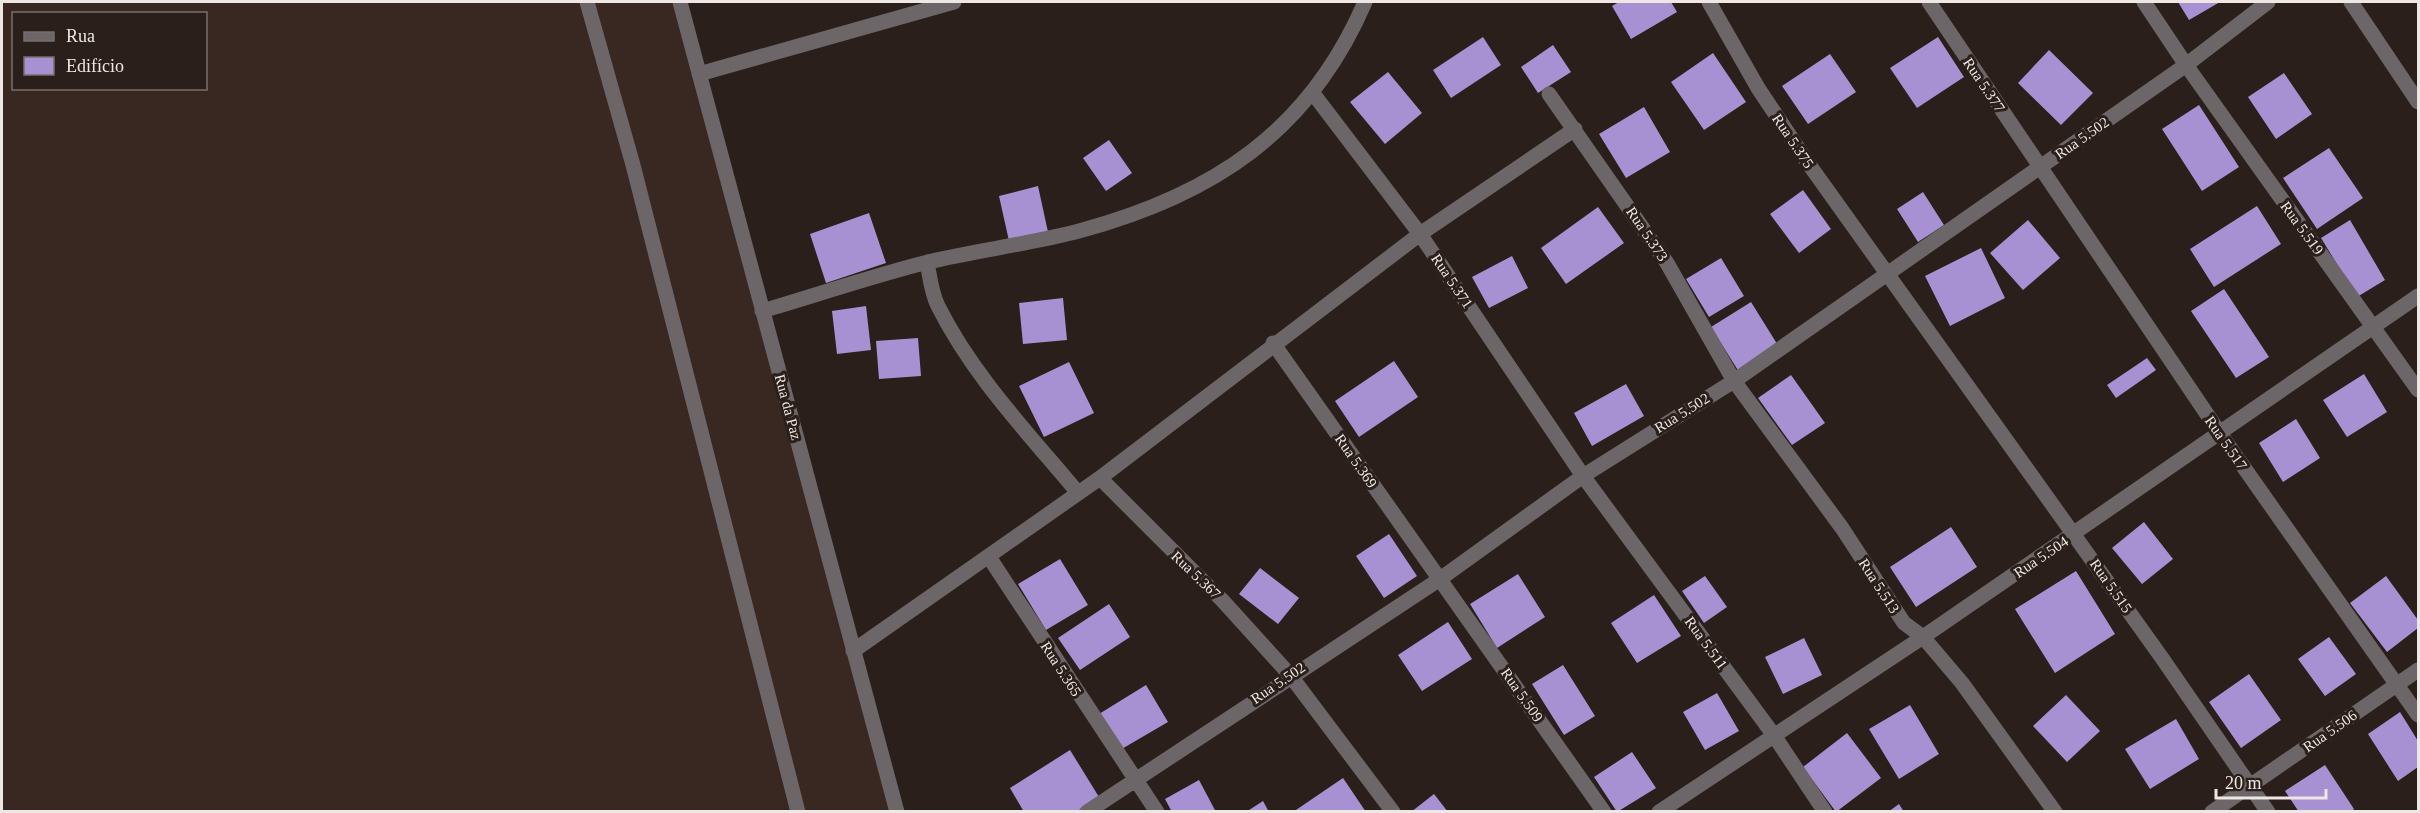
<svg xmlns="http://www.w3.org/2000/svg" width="2420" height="813" font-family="Georgia,serif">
<rect width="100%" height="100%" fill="#2a1f1a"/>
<path fill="#392821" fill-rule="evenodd" d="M2,2h674l216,809 -890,1zM14,14h192v74h-192z"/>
<path fill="#a891d3" d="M1619,2h52l6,10 -46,27 -19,-33z
M2178,2h42l-31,18z
M1483,37l18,28 -50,33 -18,-28z
M1938,37l26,40 -47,31 -27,-40z
M1553,45l18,27 -33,21 -17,-26z
M2049,50l44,43 -32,32 -43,-42z
M1713,53l33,49 -42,28 -33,-48z
M1830,54l26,38 -48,32 -26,-38z
M1388,72l34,41 -37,31 -35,-42z
M2284,73l28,41 -36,25 -28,-42z
M2199,105l40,62 -37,24 -40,-62z
M1644,107l26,45 -44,26 -27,-44z
M1109,140l23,33 -26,18 -23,-33z
M2329,148l34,50 -46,31 -34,-51z
M1038,186l10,46 -39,9 -10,-45z
M1803,190l28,39 -32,24 -29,-39z
M1923,192l21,33 -26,17 -21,-33z
M2257,206l24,38 -67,43 -24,-38z
M1598,207l26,36 -58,41 -25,-36z
M869,213l17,50 -60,20 -16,-49z
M2028,220l32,38 -37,32 -33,-37z
M2350,220l35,60 -28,17 -36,-59z
M1981,248l24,50 -55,28 -25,-50z
M1512,256l16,32 -39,20 -17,-31z
M1721,258l23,38 -35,21 -23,-38z
M2224,289l45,68 -33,21 -45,-67z
M1063,298l4,42 -44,4 -4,-41z
M1751,302l28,45 -40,25 -28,-45z
M866,306l5,44 -34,4 -5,-43z
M918,338l3,38 -42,3 -3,-38z
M2147,358l9,12 -40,28 -9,-13z
M1394,361l24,36 -59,40 -24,-36z
M1069,362l25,51 -50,24 -25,-51z
M2364,374l23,38 -40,25 -24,-37z
M1791,375l34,48 -33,22 -34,-47z
M1626,384l18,32 -52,30 -18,-33z
M2296,419l24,39 -37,24 -24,-39z
M2144,522l29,37 -31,25 -30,-36z
M1951,527l26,40 -61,40 -26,-40z
M1389,534l28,42 -33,22 -28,-42z
M1060,559l28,46 -42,25 -28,-46z
M1260,568l39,30 -21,26 -39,-30z
M2076,571l39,63 -60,39 -40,-64z
M1518,574l27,43 -48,31 -27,-44z
M1705,576l22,31 -23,16 -22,-32z
M2386,576l32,44v8l-31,24 -37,-49z
M1654,595l27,41 -44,27 -26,-40z
M1109,604l21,33 -50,33 -22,-32z
M1448,622l24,37 -50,32 -24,-36z
M2329,637l27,37 -31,22 -27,-37z
M1804,638l18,37 -39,19 -18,-37z
M1563,665l32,51 -31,19 -32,-51z
M2249,674l32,46 -40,28 -32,-46z
M1146,685l22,37 -48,28 -21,-36z
M1717,693l22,38 -34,19 -22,-38z
M2066,695l34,36 -33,31 -34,-36z
M1910,705l29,49 -40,25 -30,-50z
M2400,712l18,29v26l-20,14 -30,-47z
M2176,719l23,40 -49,30 -25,-40z
M1847,733l34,45 -45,34 -33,-45z
M1070,750l29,47 -23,15h-52l-14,-24z
M1632,752l24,36 -39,24 -23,-35z
M2325,765l29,44 -3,3h-52l-14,-21z
M1343,778l23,34h-73z
M1199,780l17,32h-44l-7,-13z
M1434,794l14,18h-37z
M1263,801l6,11h-23z
M1899,804l5,8h-16z"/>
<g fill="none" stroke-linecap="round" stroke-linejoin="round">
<path stroke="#6d6668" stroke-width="15" d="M587,2l46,163 165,647"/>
<path stroke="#6d6668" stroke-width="15" d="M680,2l217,810
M1709,2l49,86 50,75 354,495 106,154
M1929,2l290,430 199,283
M2144,2l42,63 232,325
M2351,2l67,100
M699,74l255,-72
M1312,92l108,142 163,242 190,258 52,78
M1549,94l118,169 67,118 108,147 62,95 19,14 39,46 93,129
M927,262c3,15 4,30 11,44 35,70 91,128 140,187
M762,311c55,-16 110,-35 166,-49 50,-12 102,-18 151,-31 134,-36 230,-99 286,-229
M1273,343l331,469
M1100,478l123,123 67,74 103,137
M989,557l168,255
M853,651l247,-173 320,-244 155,-105
M1087,812l353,-233 143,-103 151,-95 452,-316 82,-63
M1659,812l264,-175 495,-341
M2212,812l206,-142"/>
</g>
<g text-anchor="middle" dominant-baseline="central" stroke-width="6" stroke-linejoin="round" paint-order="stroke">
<g font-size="15" fill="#eee7e3" stroke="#2a1f1a">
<text transform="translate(1984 85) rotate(56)">Rua 5.377</text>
<text transform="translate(2082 138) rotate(-35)">Rua 5.502</text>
<text transform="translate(1793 141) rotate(56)">Rua 5.375</text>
<text transform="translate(2302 228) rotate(54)">Rua 5.519</text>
<text transform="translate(1647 234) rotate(56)">Rua 5.373</text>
<text transform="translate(1452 281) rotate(56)">Rua 5.371</text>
<text transform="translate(788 407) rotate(75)">Rua da Paz</text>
<text transform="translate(1682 413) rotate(-32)">Rua 5.502</text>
<text transform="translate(2226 443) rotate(55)">Rua 5.517</text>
<text transform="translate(1356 461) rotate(55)">Rua 5.369</text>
<text transform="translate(2041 557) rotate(-34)">Rua 5.504</text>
<text transform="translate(1196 575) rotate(44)">Rua 5.367</text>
<text transform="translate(1879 586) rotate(57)">Rua 5.513</text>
<text transform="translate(2111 586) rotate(55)">Rua 5.515</text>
<text transform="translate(1706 643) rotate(54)">Rua 5.511</text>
<text transform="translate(1061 669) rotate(57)">Rua 5.365</text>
<text transform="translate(1278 683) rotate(-34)">Rua 5.502</text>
<text transform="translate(1522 695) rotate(55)">Rua 5.509</text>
<text transform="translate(2330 731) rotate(-35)">Rua 5.506</text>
</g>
</g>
<rect width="2420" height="813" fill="none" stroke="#eee7e3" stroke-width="6"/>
<rect x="12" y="12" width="195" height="78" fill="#2a1f1a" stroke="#786f6a" stroke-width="1.5"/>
<rect x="24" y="32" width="30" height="9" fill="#6d6668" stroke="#786f6a" stroke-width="1.5"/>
<text x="66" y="42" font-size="18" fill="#eee7e3">Rua</text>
<rect x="24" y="57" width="30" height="18" fill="#a891d3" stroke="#786f6a" stroke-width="1.5"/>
<text x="66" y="72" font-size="18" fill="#eee7e3">Edifício</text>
<path d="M2216 789v9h110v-9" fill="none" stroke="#eee7e3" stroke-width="3"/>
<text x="2225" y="789" font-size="18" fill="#eee7e3" stroke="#2a1f1a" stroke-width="4.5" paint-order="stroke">20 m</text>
</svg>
